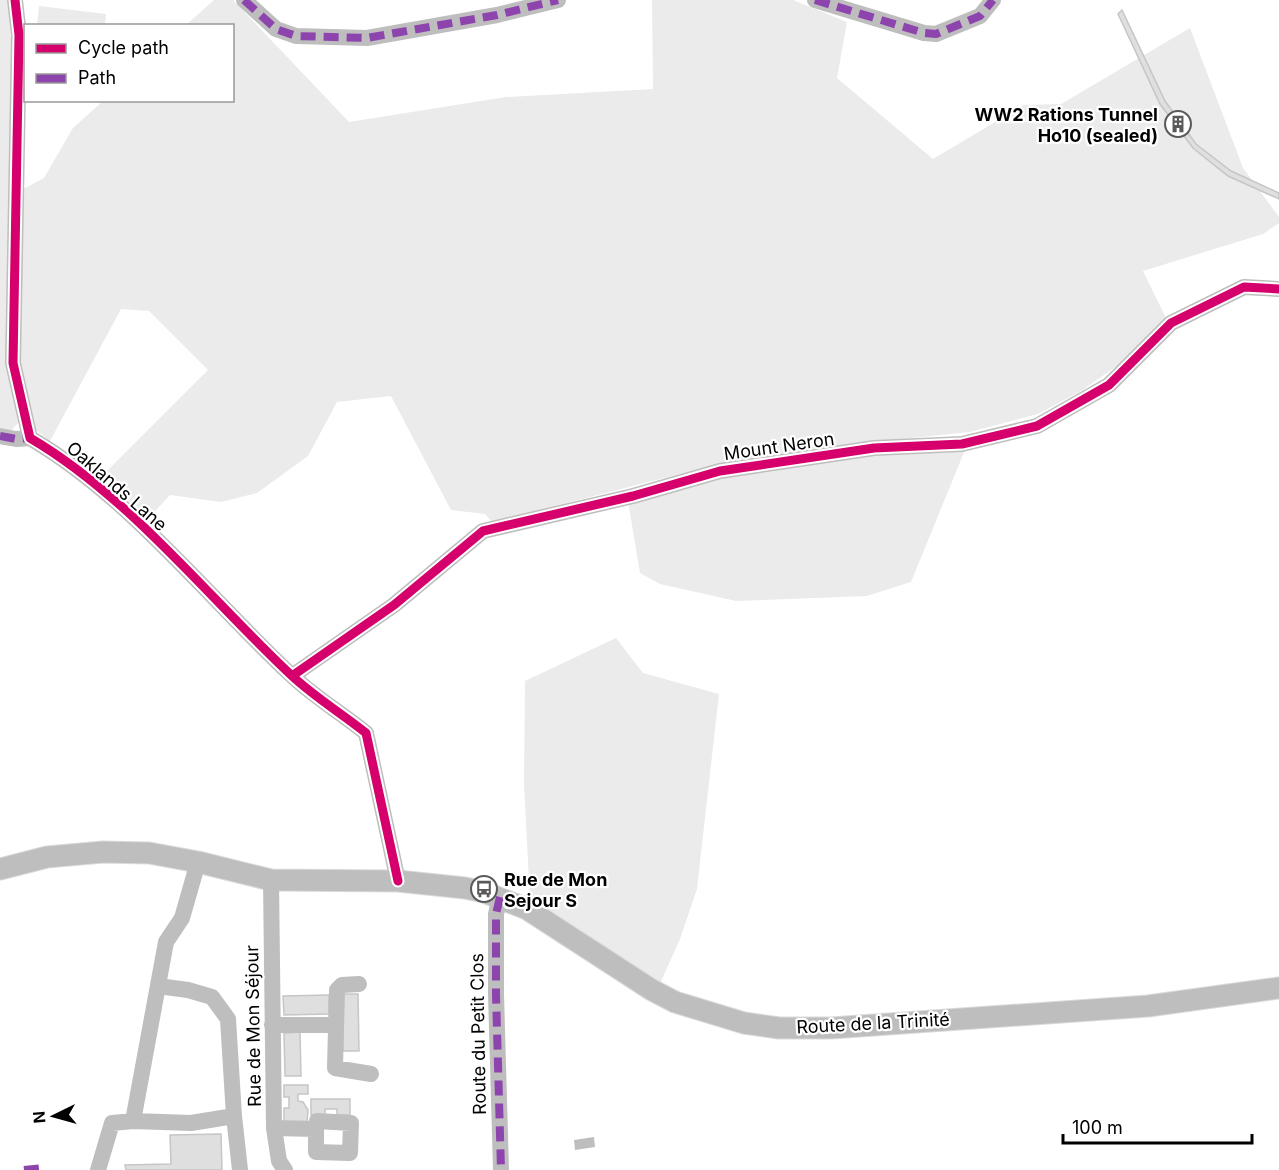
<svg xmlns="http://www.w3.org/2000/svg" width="1279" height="1170" font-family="Inter,sans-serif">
<rect width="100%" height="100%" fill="#fff"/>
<path fill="#ebebeb" d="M0,0h8l4,54 6,369 -8,9 -10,-2z
M214,0h19l116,122 157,-25 147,-8 -1,-89h141l54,22 -10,56 96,81 91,-54 37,-1 129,-76 53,140 36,49v6l-16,11 -120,37 23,47 -42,43 -43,30 -43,23 -68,18 -146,15 -109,18 -223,57 -7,-8 -34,-4 -60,-114 -54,6 -29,54 -51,37 -36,9 -51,-7 -22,24 -46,-43 106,-106 -59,-59 -28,-2 -71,132 -15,-12 -16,-69 4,-171 21,-11 29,-50 30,-27 129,-1v-74l-46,-1z
M39,6l67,8 -1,11h-68z
M967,445l-56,137 -44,14 -131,5 -76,-17 -20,-11 -12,-72 93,-28z
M616,638l27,35 76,21 -22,195 -17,50 -21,47 -129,-85 -6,-117 1,-103z"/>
<path fill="#bebebe" d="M594,1137l1,10 -20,3 -1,-10z"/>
<path fill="#dfdfdf" stroke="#c6c6c6" stroke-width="1.5" d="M1122,10l43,91 31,43 35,27 48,22v6l-51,-23 -35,-28 -33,-44 -42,-90z
M342,994h16l1,57h-16z
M329,995v19l-45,1 -1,-19z
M300,1032l1,44h-16l-1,-43z
M284,1085h24v9h-10v7l5,1 5,8 -1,13h-23v-15h5v-11h-5z
M311,1099h39v16h-13v-6h-12v6h-14z
M221,1134l1,36h-96l-1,-5 46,-1 -1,-29z"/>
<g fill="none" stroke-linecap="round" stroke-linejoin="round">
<defs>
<path id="major" d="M0,869l47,-12 56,-5 46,1 49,9 73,18 127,1 67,7 19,4 43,17 125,81 23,12 69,21 35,5h52l317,-22 131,-18"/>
</defs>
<use href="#major" stroke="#dbdbdb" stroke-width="23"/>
<path stroke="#bebebe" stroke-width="16" d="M15,0l4,35 -6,328 17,75c99,58 177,158 260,236 23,22 51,39 76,59l32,148
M244,0l32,29 20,7 71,2 130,-23 61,-15
M815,0l109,33 12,1 44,-18 13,-16
M0,436l16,3 14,-1
M292,676l102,-71 89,-74 150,-35 87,-25 154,-23 88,-4 75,-18 72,-41 62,-62 73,-36 35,2
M271,880l3,248 5,33 6,9
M500,897l-4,17v80l5,176
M359,984l-17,1 -5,5 -2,78 36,6
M158,986l30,4 24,7 16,22 6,97 6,54
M272,1025h64
M133,1121l58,2 43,-7
M274,1128l42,1 1,-8 34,2 -1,30 -34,-1v-23
M98,1170l14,-47 21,-2 33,-179 16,-24 16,-56"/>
<use href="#major" stroke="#bebebe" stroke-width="21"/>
<path stroke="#8e44ad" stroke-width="8" stroke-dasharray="15 8" stroke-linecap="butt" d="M244,0l32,29 20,7 71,2 130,-23 61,-15
M815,0l109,33 12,1 44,-18 13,-16
M0,436l16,3 14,-1
M500,897l-4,17v80l5,176
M24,1170l19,-2"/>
<defs>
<path id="cycleway" d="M15,0l4,35 -6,328 17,75c99,58 177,158 260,236 23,22 51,39 76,59l32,148
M292,676l102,-71 89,-74 150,-35 87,-25 154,-23 88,-4 75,-18 72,-41 62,-62 73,-36 35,2"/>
</defs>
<use href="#cycleway" stroke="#fff" stroke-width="13"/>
<use href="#cycleway" stroke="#d6006c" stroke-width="9"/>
</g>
<defs>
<symbol id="building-ring" viewBox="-11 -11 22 22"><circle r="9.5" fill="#fff" stroke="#595959" stroke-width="1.5"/><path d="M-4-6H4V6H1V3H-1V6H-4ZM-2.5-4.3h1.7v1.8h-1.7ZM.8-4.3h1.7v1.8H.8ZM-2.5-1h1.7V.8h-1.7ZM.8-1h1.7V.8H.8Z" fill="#595959"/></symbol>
<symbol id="bus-ring" viewBox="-11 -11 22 22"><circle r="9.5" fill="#fff" stroke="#595959" stroke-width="1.5"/><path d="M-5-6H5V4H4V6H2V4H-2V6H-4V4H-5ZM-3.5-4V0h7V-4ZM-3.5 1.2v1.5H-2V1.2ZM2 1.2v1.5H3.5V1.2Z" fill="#595959"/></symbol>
</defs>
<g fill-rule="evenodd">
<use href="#building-ring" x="1163" y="109" width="30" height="30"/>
<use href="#bus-ring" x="469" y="874" width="30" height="30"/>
</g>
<g text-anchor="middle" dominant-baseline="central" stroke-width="4.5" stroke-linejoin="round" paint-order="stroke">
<g font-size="18" font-weight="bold" fill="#000" stroke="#fff" text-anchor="end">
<text x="1158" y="114">WW2 Rations Tunnel<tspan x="1158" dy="21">Ho10 (sealed)</tspan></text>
<text x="504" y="879" text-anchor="start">Rue de Mon<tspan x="504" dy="21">Sejour S</tspan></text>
</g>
<g font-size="18" fill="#000" stroke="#fff">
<text transform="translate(779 446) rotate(-8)">Mount Neron</text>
<text transform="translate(117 486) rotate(41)">Oaklands Lane</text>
<text transform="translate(873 1023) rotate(-3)">Route de la Trinité</text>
<text transform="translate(253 1026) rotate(-91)">Rue de Mon Séjour</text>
<text transform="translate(478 1034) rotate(-91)">Route du Petit Clos</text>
</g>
</g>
<rect x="24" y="24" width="210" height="78" fill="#ffffff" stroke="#999999" stroke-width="1.5"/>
<rect x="36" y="44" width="30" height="9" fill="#d6006c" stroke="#999999" stroke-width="1.5"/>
<text x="78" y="54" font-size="18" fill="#000000">Cycle path</text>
<rect x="36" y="74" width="30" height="9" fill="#8e44ad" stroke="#999999" stroke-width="1.5"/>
<text x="78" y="84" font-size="18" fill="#000000">Path</text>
<g transform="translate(54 1116) rotate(265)" stroke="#ffffff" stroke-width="4.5" paint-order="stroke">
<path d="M0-4.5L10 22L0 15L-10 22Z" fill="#000000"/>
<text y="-9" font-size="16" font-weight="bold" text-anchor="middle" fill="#000000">N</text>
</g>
<path d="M1063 1134v9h189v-9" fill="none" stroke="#000000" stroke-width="3"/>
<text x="1072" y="1134" font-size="18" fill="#000000" stroke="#ffffff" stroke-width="4.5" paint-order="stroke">100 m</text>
</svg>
